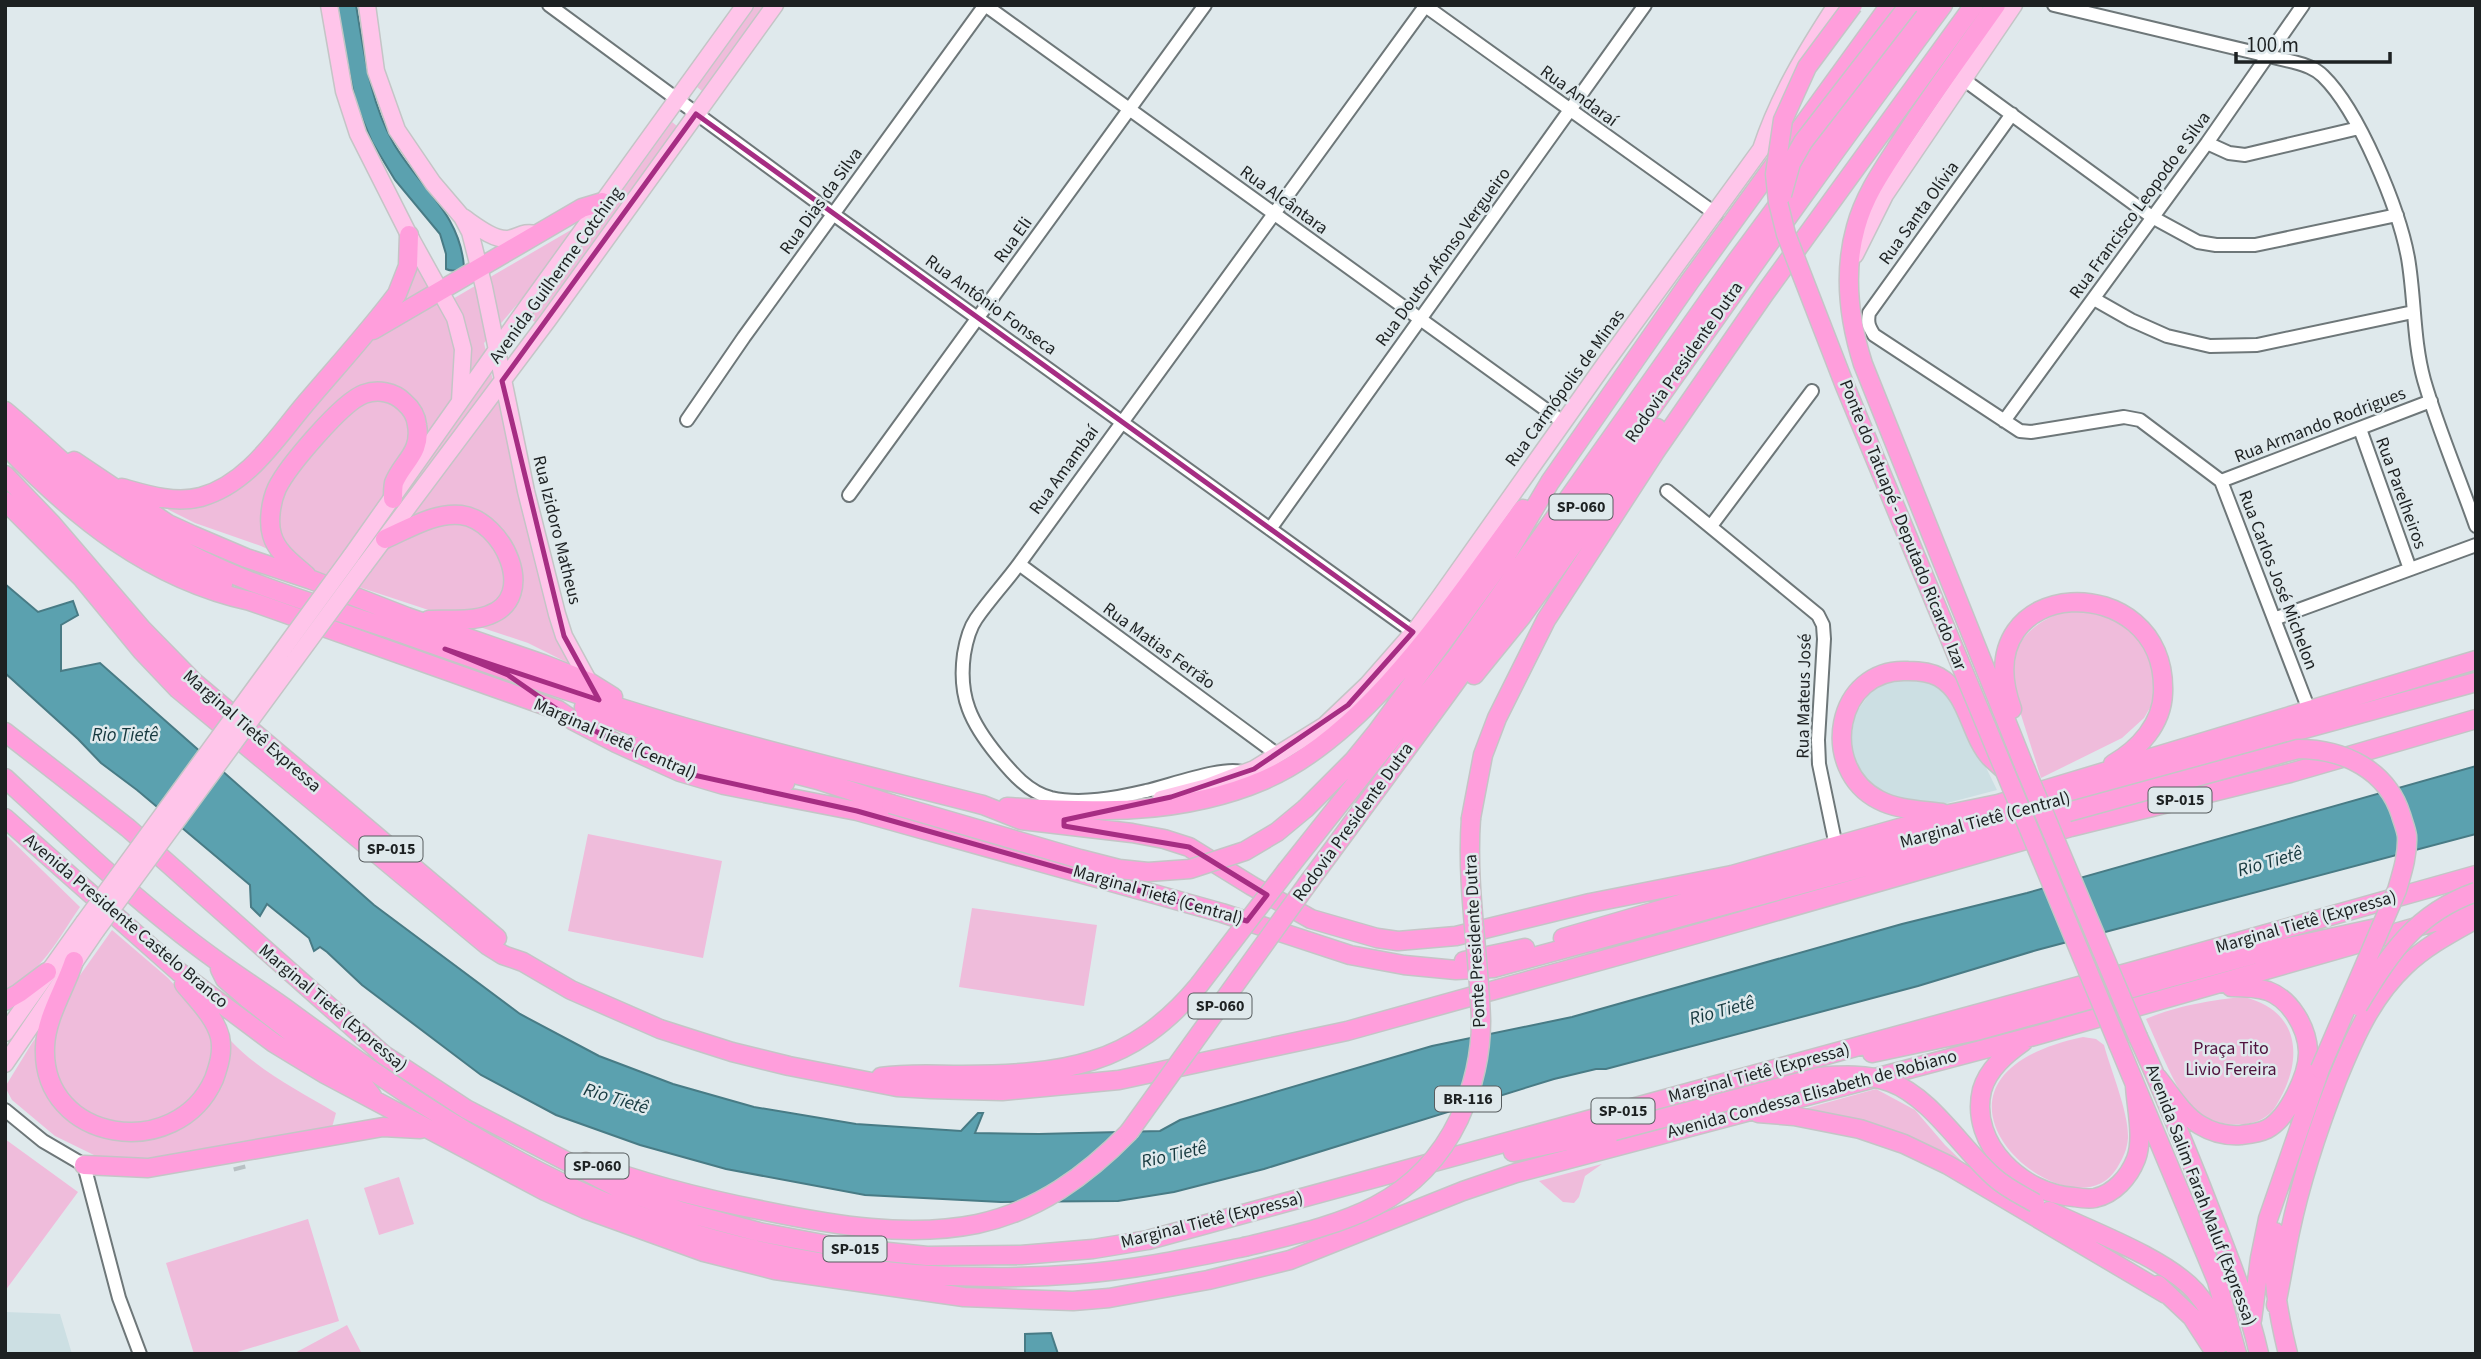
<svg xmlns="http://www.w3.org/2000/svg" width="2481" height="1359" font-family="'Source Sans 3',sans-serif">
<rect width="100%" height="100%" fill="#dfe9ec"/>
<path fill="#ccdfe3" d="M1906,678l27,6 15,11 10,15 39,80 -61,16 -18,-1 -33,-11 -21,-16 -10,-15 -4,-18 5,-31 17,-24 16,-9z
M5,1312l55,2 12,40h-67z"/>
<path fill="#efbcdb" d="M756,5h8l-62,86 -5,-4z
M672,122l5,4 -142,196 -5,-3z
M576,227l-56,74 -36,42 70,292 7,15 13,16 -46,-23 -169,-56 -44,-16 -54,-25 -66,-23 -26,-13 -41,-29 49,15 50,-7 190,-224 22,42z
M2066,611l35,3 24,12 10,8 16,24 4,41 -11,19 -22,20 -81,40 -30,-95c-1,-39 19,-60 55,-72z
M5,834l75,73c-21,30 -39,68 -75,82z
M588,834l134,27 -19,97 -135,-27z
M972,908l125,17 -13,81 -125,-19z
M112,930l56,48 22,24 25,37 15,1c30,32 69,51 106,73l-5,18 -180,27 -53,-1 -43,-21 -43,-36 -7,-13 27,-44z
M2244,997c50,12 60,53 39,96 -4,7 -8,17 -15,22 -17,15 -53,11 -71,-2 -18,-13 -40,-71 -51,-94 26,-12 69,-20 98,-22z
M2083,1037l13,2 8,6c7,26 25,68 24,93 -1,12 -5,20 -11,30 -46,76 -236,-88 -34,-131z
M1876,1089l39,21 30,35 30,29 -144,-59 -27,-6z
M5,1139l73,53 -73,99z
M1602,1164l-17,12 -6,21 -5,6 -11,-1 -24,-21z
M399,1177l15,47 -35,11 -15,-47z
M308,1219l31,102 -108,33h-37l-28,-91z
M347,1325l15,29h-69z"/>
<path fill="#5ba1af" stroke="#487b85" stroke-width="2" d="M335,5h21c8,47 14,97 38,139 26,44 66,69 70,123 -5,3 -12,5 -18,2v-15l-6,-20 -45,-54 -23,-38 -16,-38z
M5,584l33,28 35,-11 5,14 -17,10v46l39,-8 274,242 146,109 79,42 74,28 81,23 102,17 105,7 17,-18h5l-8,20 64,1 121,-3 20,-11 252,-74 140,-29 330,-93 125,-31 449,-127v68l-439,116 -119,36 -312,83h-10l-42,10 -290,90 -90,23 -56,9 -117,1 -136,-7 -139,-26 -86,-24 -84,-30 -75,-40 -119,-90 -35,-33 -7,-5 -6,4 -5,-13 -42,-34 -7,12 -9,-9 -1,-22 -113,-95 -36,-27 -23,-24 -73,-66z
M1051,1333l7,21h-33v-20z"/>
<g fill="none" stroke-linecap="round" stroke-linejoin="round">
<path stroke="#b8c1c4" stroke-width="12" stroke-dasharray="12 6" stroke-linecap="butt" d="M239,1166l1,4"/>
<defs>
<path id="minor" d="M549,5l284,209 580,418
M985,5l578,417
M1424,5l292,209
M2054,5l240,57c11,3 21,6 29,14 36,35 76,133 85,182 7,41 5,82 16,122 14,49 35,97 52,146
M1963,79l189,138 46,25 18,3h39l142,-30
M2012,114l-143,199c-2,10 0,14 5,22l146,96 11,1 93,-15 16,3 81,61 88,229
M2207,143l22,10 16,2 114,-27
M2094,299l37,21 36,16 43,10 47,-1 156,-33
M687,420l57,-83 241,-332
M2004,421l203,-278 96,-138
M2360,429l50,140
M2221,481l210,-80
M1667,491l151,124 5,10 1,14 -6,101 1,24 17,82
M849,495l356,-490
M1711,526l101,-135
M1270,529l375,-524
M1019,564l259,191
M2274,619l202,-74
M1244,773c-16,-9 -78,14 -98,18 -30,7 -65,14 -95,7 -23,-6 -39,-25 -53,-42 -27,-33 -40,-59 -34,-102 2,-12 5,-25 12,-35 13,-19 29,-36 43,-55l407,-559
M5,1110l38,31 41,24 35,133 21,56"/>
<path id="major" d="M329,5l15,86 14,43 51,101 46,83 8,31 -3,52
M367,5l9,66 21,59 36,53 29,34 8,15 14,55 42,204 31,123 7,22 25,46
M463,217c12,8 30,23 45,22 11,-2 16,-8 27,-5
M1855,255l30,-60 129,-190
M351,556l176,-249 218,-302
M364,566l184,-246 227,-315
M1161,799l46,-12 47,-18 71,-44 42,-40 50,-57 22,-30 165,-233 157,-216c17,-52 45,-98 75,-144
M5,1033l79,-111
M5,1064l91,-133"/>
<path id="highway" d="M1996,5c-33,47 -67,93 -98,141 -17,26 -34,51 -42,81 -13,46 -7,93 7,137l162,404
M373,330l209,-122 20,-6
M5,411c53,44 98,93 158,128 68,42 149,63 224,89 99,35 199,71 300,100 98,28 198,52 296,77l38,15 111,13 32,6 25,8 63,39 59,33 66,19 21,3 58,-5 134,-33 142,-28 217,-61 49,-10 478,-144
M5,427c32,30 61,61 96,88 36,29 80,50 122,69
M5,445c69,72 145,134 245,156l308,109 16,11 42,22 64,29 44,13 133,26 365,102 128,42 54,10 52,5 37,-2 575,-156
M74,461l94,63 24,11 54,23 66,22 95,37 136,47 46,18 24,15
M5,475l47,49 90,105 52,53 303,256
M122,488c25,7 53,16 79,9 50,-14 78,-64 110,-100 29,-34 59,-67 86,-103l11,-28 1,-31
M5,501l77,77 60,73 36,38 309,256 16,10 20,7 48,28 89,39 72,23 57,14 108,21 34,2 71,2 117,-11 228,-49 360,-100 364,-104 219,-54 186,-54
M385,539c23,-10 50,-27 76,-24 42,5 78,82 28,100 -18,7 -41,4 -60,5
M307,576c-13,-12 -30,-23 -35,-41 -4,-13 -1,-34 5,-47 11,-22 65,-86 87,-94 14,-5 30,-2 40,8 7,6 12,13 13,23 5,28 -15,37 -23,58 -1,5 -1,11 -1,16
M1474,675l48,-59 135,-188
M584,707l59,23 69,23 106,27 73,24
M2012,709c-49,-136 156,-143 151,-16 -1,31 -24,56 -50,71
M5,732l123,96 256,227 82,54 154,80 60,22 79,21 80,15 88,9 94,-1 72,-6 55,-9 990,-270 338,-95
M644,742l64,24 77,17
M5,778c68,63 136,128 211,182 23,17 47,32 69,48 92,68 186,133 290,181 152,70 337,98 504,85 55,-4 111,-16 165,-27
M1007,807c86,6 176,8 257,-27 106,-46 191,-180 259,-271
M1306,808l48,-48 22,-27 130,-177 44,-74 140,-201 200,-276
M1942,813c-21,-3 -44,-3 -63,-13 -61,-31 -44,-133 29,-129 10,0 22,1 31,6 30,17 30,56 51,80 4,4 8,7 12,11
M5,818l174,154 95,71 51,31 220,117 40,18 119,43 71,18 189,27 109,4 36,-3 99,-18 82,-20 173,-69 53,-18 518,-137 442,-126
M1471,818l12,-63 14,-37 49,-98 109,-168 110,-159 209,-288
M1287,870l170,-214 278,-393 191,-258
M1311,879c89,-121 178,-241 265,-364 121,-170 241,-342 367,-510
M1563,938l203,-59 235,-62 241,-71 234,-64
M74,961c-9,28 -28,56 -29,86 -4,96 132,116 169,32 5,-14 9,-27 6,-42 -5,-20 -23,-37 -36,-53
M1464,961l61,-13
M220,969l5,10 23,20 45,35 65,44 14,18
M5,1001l14,-8 28,-21
M2138,1037c23,49 43,99 63,149 21,55 45,110 58,168
M2023,1042c-17,12 -35,27 -41,48 -13,55 41,104 92,107 6,1 15,2 21,1 19,-4 34,-21 41,-39 8,-21 0,-52 -1,-74
M2119,1046l98,235 20,73
M1872,1053l104,-22 276,-76 129,-28
M881,1077c26,-4 54,-2 81,-2 101,-1 169,-8 237,-90
M2157,1077c13,16 25,37 43,48 13,8 26,11 41,10 8,-1 18,-2 26,-6 21,-11 42,-55 41,-78 -1,-24 -18,-52 -40,-60 -12,-4 -25,-4 -37,-4
M1758,1113l36,3 66,13 44,15 44,21 218,129
M1513,1152l101,-21
M586,1162c58,22 118,37 179,49 68,14 143,27 212,13 61,-13 109,-48 152,-92
M84,1165l64,3 235,-41 37,2
M2049,1211c42,20 116,47 146,80 13,15 23,33 31,51
M2275,1232c-4,43 3,81 13,122
M2158,1285l34,32 24,37
M2276,1305c5,-24 9,-49 14,-73 11,-52 28,-103 47,-152 17,-42 35,-83 68,-114 21,-20 46,-33 71,-47
M2252,1320l8,-62 8,-39 52,-150"/>
</defs>
<use href="#minor" stroke="#6e7779" stroke-width="16"/>
<use href="#major" stroke="#c4c5c6" stroke-width="19"/>
<use href="#highway" stroke="#c4c5c6" stroke-width="21"/>
<use href="#minor" stroke="#fff" stroke-width="12"/>
<use href="#major" stroke="#ffc5ea" stroke-width="16"/>
<use href="#highway" stroke="#ff9edc" stroke-width="18"/>
<defs>
<path id="major-bridge" d="M84,922l267,-366
M96,931l268,-365"/>
<path id="highway-bridge" d="M1853,5l-46,62 -24,53 -8,54 3,28 8,32 59,152 274,660
M1782,195l9,-32 12,-21 106,-137
M2025,768l113,269
M891,804l189,55 39,10 29,3 42,-3 55,-18 32,-19 29,-24
M2068,812l230,-63c46,0 89,21 103,66 2,7 5,14 6,21 1,19 -5,37 -10,54l-77,179
M1199,985l88,-115
M2358,1006c31,-52 58,-93 118,-114
M1614,1131l205,-54c24,-2 48,-3 71,5 41,15 71,66 104,95 12,11 27,18 41,26
M1129,1132l182,-253
M1244,1247c90,-22 171,-36 215,-128 14,-31 22,-64 22,-98 -2,-68 -15,-135 -10,-203"/>
</defs>
<use href="#major-bridge" stroke="#c4c5c6" stroke-width="19" stroke-linecap="butt"/>
<use href="#highway-bridge" stroke="#c4c5c6" stroke-width="21" stroke-linecap="butt"/>
<use href="#major-bridge" stroke="#ffc5ea" stroke-width="16"/>
<use href="#highway-bridge" stroke="#ff9edc" stroke-width="18"/>
</g>
<path fill="none" stroke="#a62d83" stroke-width="5" stroke-linejoin="round" d="M696,114l717,518 -65,73 -94,64 -83,28 -107,23v6l125,21 78,48 -20,26 -390,-110 -177,-39 -106,-51 -66,-46 -63,-26 154,51 -35,-64 -62,-255z"/>
<g text-anchor="middle" dominant-baseline="central" stroke-width="5" stroke-linejoin="round" paint-order="stroke">
<g fill="#dfe9ec" stroke="#575d5f" stroke-width="2">
<rect x="1549.5" y="494.5" width="63" height="25" rx="5"/>
<rect x="2148.5" y="787.5" width="63" height="25" rx="5"/>
<rect x="359.5" y="836.5" width="63" height="25" rx="5"/>
<rect x="1188.5" y="993.5" width="63" height="25" rx="5"/>
<rect x="1435" y="1086.5" width="66" height="25" rx="5"/>
<rect x="1591.5" y="1098.5" width="63" height="25" rx="5"/>
<rect x="565.5" y="1153.5" width="63" height="25" rx="5"/>
<rect x="823.5" y="1236.5" width="63" height="25" rx="5"/>
</g>
<g font-size="16" font-weight="bold" fill="#1d2122">
<text x="1581" y="507">SP-060</text>
<text x="2180" y="800">SP-015</text>
<text x="391" y="849">SP-015</text>
<text x="1220" y="1006">SP-060</text>
<text x="1468" y="1099">BR-116</text>
<text x="1623" y="1111">SP-015</text>
<text x="597" y="1166">SP-060</text>
<text x="855" y="1249">SP-015</text>
</g>
<g font-size="18" fill="#1d2122" stroke="#dfe9ec">
<text transform="translate(1579 96) rotate(36)">Rua Andaraí</text>
<text transform="translate(1284 200) rotate(36)">Rua Alcântara</text>
<text transform="translate(821 201) rotate(-54)">Rua Dias da Silva</text>
<text transform="translate(2140 205) rotate(-54)">Rua Francisco Leopodo e Silva</text>
<text transform="translate(1919 213) rotate(-54)">Rua Santa Olívia</text>
<text transform="translate(1013 240) rotate(-54)">Rua Eli</text>
<text transform="translate(1443 257) rotate(-54)">Rua Doutor Afonso Vergueiro</text>
<text transform="translate(556 275) rotate(-54)">Avenida Guilherme Cotching</text>
<text transform="translate(991 305) rotate(36)">Rua Antônio Fonseca</text>
<text transform="translate(1684 362) rotate(-55)">Rodovia Presidente Dutra</text>
<text transform="translate(1565 388) rotate(-54)">Rua Carmópolis de Minas</text>
<text transform="translate(2320 425) rotate(-21)">Rua Armando Rodrigues</text>
<text transform="translate(1064 470) rotate(-54)">Rua Amambaí</text>
<text transform="translate(2401 493) rotate(70)">Rua Parelheiros</text>
<text transform="translate(1903 525) rotate(68)">Ponte do Tatuapé - Deputado Ricardo Izar</text>
<text transform="translate(557 530) rotate(76)">Rua Izidoro Matheus</text>
<text transform="translate(2278 580) rotate(69)">Rua Carlos José Michelon</text>
<text transform="translate(1159 646) rotate(36)">Rua Matias Ferrão</text>
<text transform="translate(1804 696) rotate(-89)">Rua Mateus José</text>
<text transform="translate(252 731) rotate(41)">Marginal Tietê Expressa</text>
<text transform="translate(615 739) rotate(24)">Marginal Tietê (Central)</text>
<text transform="translate(1985 820) rotate(-15)">Marginal Tietê (Central)</text>
<text transform="translate(1353 822) rotate(-54)">Rodovia Presidente Dutra</text>
<text transform="translate(1158 895) rotate(16)">Marginal Tietê (Central)</text>
<text transform="translate(126 921) rotate(40)">Avenida Presidente Castelo Branco</text>
<text transform="translate(2306 922) rotate(-16)">Marginal Tietê (Expressa)</text>
<text transform="translate(1475 941) rotate(-93)">Ponte Presidente Dutra</text>
<text transform="translate(333 1008) rotate(40)">Marginal Tietê (Expressa)</text>
<text transform="translate(1759 1073) rotate(-15)">Marginal Tietê (Expressa)</text>
<text transform="translate(1812 1094) rotate(-15)">Avenida Condessa Elisabeth de Robiano</text>
<text transform="translate(2201 1195) rotate(69)">Avenida Salim Farah Maluf (Expressa)</text>
<text transform="translate(1212 1220) rotate(-14)">Marginal Tietê (Expressa)</text>
</g>
<g font-size="18" fill="#4f123d" stroke="#dfe9ec">
<text x="2231" y="1048">Praça Tito<tspan x="2231" dy="21">Livio Fereira</tspan></text>
</g>
<g font-size="19" font-style="italic" fill="#15383e" stroke="#dfe9ec">
<text x="125" y="735">Rio Tietê</text>
<text transform="translate(2270 862) rotate(-16)">Rio Tietê</text>
<text transform="translate(1722 1011) rotate(-15)">Rio Tietê</text>
<text transform="translate(616 1099) rotate(17)">Rio Tietê</text>
<text transform="translate(1174 1155) rotate(-13)">Rio Tietê</text>
</g>
</g>
<rect width="2481" height="1359" fill="none" stroke="#1d2122" stroke-width="14"/>
<path d="M2236 52v10h154v-10" fill="none" stroke="#1d2122" stroke-width="3.5"/>
<text x="2246" y="52" font-size="21" fill="#1d2122" stroke="#dfe9ec" stroke-width="5" paint-order="stroke">100 m</text>
</svg>
